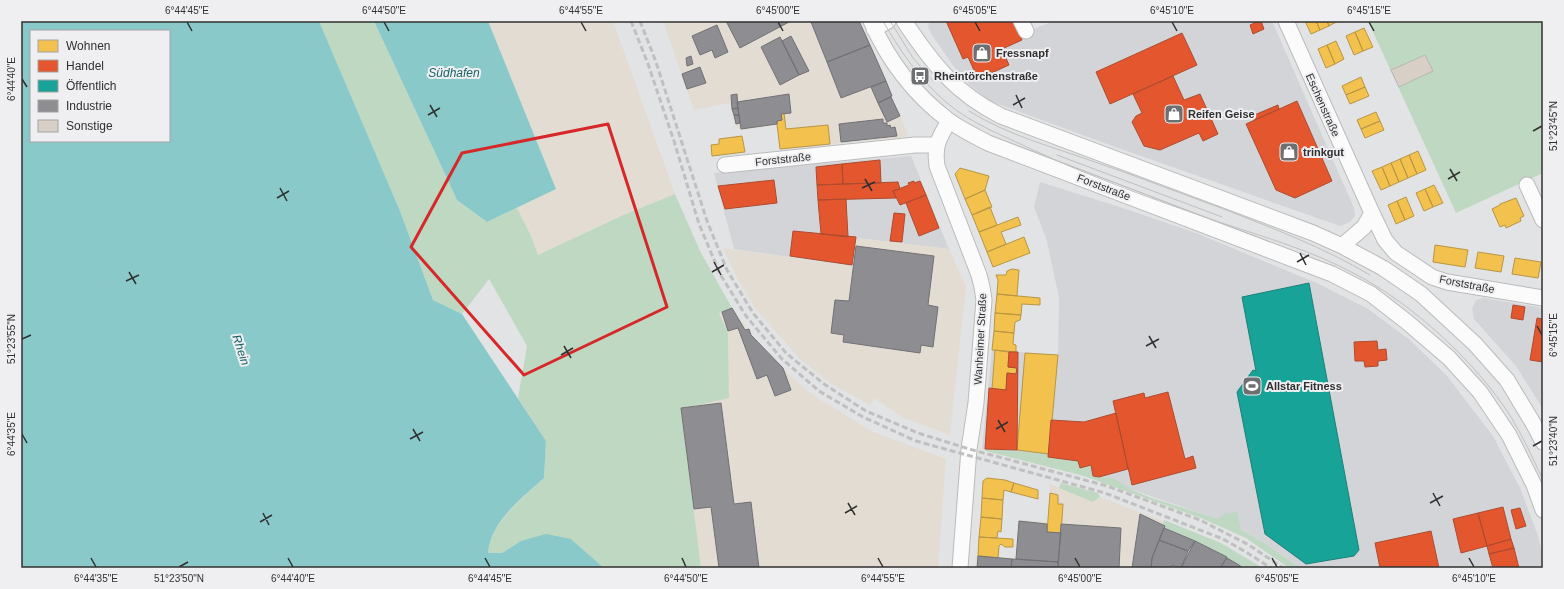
<svg xmlns="http://www.w3.org/2000/svg" width="1564" height="589" font-family="Helvetica,sans-serif">
<rect width="100%" height="100%" fill="#e2e3e4"/>
<path fill="#d2d4d8" d="M930,21h97l4,9 23,-9h218l82,187 1,8 -5,6 -10,4 -236,-83 -114,-42 -20,-16 -18,-21 -20,-29 -4,-9z
M911,156l38,93 -92,-11 -4,28 -119,-17 -20,-76z
M1040,182l89,28 67,23 123,51 49,25 42,31 37,36 46,60 27,52 18,48 5,21v11h-243l-37,-26 -27,-15 -30,-12 -154,-53 -70,-13 10,-99 66,5 1,-57 -12,-57 -13,-34z
M1483,298l60,10v101l-27,-43 -42,-47 -2,-10 4,-9z"/>
<path fill="#e3dcd2" d="M488,21h125l62,173 -57,23 -80,38 -7,-19 -14,-28 39,-19z
M663,21h196l49,113 -3,3 -124,12 -5,-24 -36,5 -6,-6 -4,-21 -36,7z
M857,238l92,11 17,37 -16,149 -46,-17 -30,-20 -4,7 -40,-22 -30,-24 -45,-51 -18,-30 -14,-30 129,18z
M732,308l34,46 45,40 62,38 73,27 -8,109h-237l-20,-159 48,-12 -1,-64 -9,-20z
M1050,484l43,18 7,-5 65,25 -1,4 49,19 37,23h-275l1,-12 40,2 3,-38 29,2z"/>
<path fill="#bfd8c1" d="M319,21h55l83,179 30,22 30,-14 14,28 7,19 83,-39 54,-22 25,57 32,57 -13,5 9,20 1,65 -48,11 20,159h-97l-33,-29 -50,2 -19,12h-14c4,-32 34,-54 56,-75l2,-37 -28,-43 9,-52 -38,-67 -27,35 -29,-14 -33,-89z
M1368,21h175v152l-87,40z
M985,449l64,5 29,7 2,7 11,-3 2,11 20,2 17,11 19,8 69,22 6,-5 13,-2 4,18 22,12 37,26h-11l-43,-30 -45,-20 -117,-42 -98,-25z
M1061,483l37,10 2,4 -7,5 -34,-14z
M1164,520l57,23 42,25h-20l-16,-10v-1l-63,-29 1,-2 -2,-1z"/>
<path fill="#8ac9c9" fill-rule="evenodd" d="M21,21h298l81,190 33,89 29,14 84,127 -2,37c-22,20 -53,43 -56,75h14l19,-12 25,-7 25,5 33,29h-583zM31,31h138v110h-138z
M374,21h114l68,168 -69,33 -30,-22z"/>
<path fill="#f2c14e" stroke="#b89645" d="M1305,21h11l4,9 -9,4z
M1316,21h11l2,5 -9,4z
M1327,21h11l-9,5z
M1364,28l9,19 -10,4 -8,-19z
M1355,32l8,19 -9,4 -8,-19z
M1336,41l8,18 -9,5 -8,-19z
M1327,45l8,19 -9,4 -8,-19z
M1361,77l4,10 -19,8 -4,-9z
M1365,87l4,9 -19,8 -4,-9z
M1376,112l4,9 -19,8 -4,-9z
M784,113l2,16 42,-4 2,19 -50,5 -3,-25v-3l5,-1 -1,-6z
M1380,121l4,9 -19,8 -4,-9z
M742,136l3,16 -33,4 -1,-11 8,-1v-5z
M1418,151l8,19 -9,4 -8,-19z
M1409,155l8,19 -9,4 -8,-19z
M1400,159l8,19 -9,4 -8,-19z
M1391,163l8,19 -9,4 -8,-19z
M1382,167l8,19 -9,4 -9,-19z
M960,168l29,8 -4,14 -20,9 -10,-25z
M1434,185l9,18 -10,4 -8,-18z
M1425,189l8,18 -9,4 -8,-18z
M985,190l7,17 -20,8 -7,-16z
M1406,197l8,19 -9,4 -8,-19z
M1516,198l8,18 -4,2 1,3 -15,7 -1,-3 -5,2 -8,-18 8,-4v-1z
M1397,201l8,19 -9,4 -8,-19z
M990,207l7,18 -18,7 -7,-17z
M1018,217l3,8 -20,7 5,12 -19,8 -8,-20z
M1024,237l6,16 -37,14 -6,-15z
M1435,245l33,5 -3,17 -32,-5z
M1478,252l26,4 -3,16 -26,-4z
M1515,258l26,4 -3,16 -26,-4z
M1012,269l7,1 -2,26 -20,-2 1,-14 -2,-5h10l1,-4z
M997,294l43,4v7l-18,-1 -1,11 -26,-2z
M995,313l26,2 -1,5 -5,2 -1,11 -20,-2z
M994,331l20,2 -1,11 3,1v7l-24,-2z
M995,350l14,2 -1,15 9,1 -1,6 -9,-1 -1,17 -14,-1z
M1025,353l33,2 -9,99 -32,-4z
M987,478l18,2 9,3 -3,9 -7,-2 -1,10 -21,-2 1,-17z
M1014,483l24,7v9l-27,-7z
M1050,493l8,2v9h5l-2,29 -14,-1z
M982,498l21,2 -1,19 -21,-2z
M981,517l21,2 -1,13 -3,-1 -1,7 -18,-1z
M979,537l34,2v8h-8l-4,-3 -2,2 -1,12 -20,-2z"/>
<path fill="#e4572e" stroke="#ae4b2f" d="M946,21h67l9,19 -20,9 7,16 -31,14 -10,-22 -5,2z
M1259,21h2l3,8 -11,5 -3,-9z
M1182,33l15,32 -87,39 -14,-32z
M1173,76l11,24 16,-6 18,40 -15,7 -4,-8 -39,17 -16,-4 -12,-24 4,-6 6,-3 -9,-19z
M1297,101l35,80 -37,17 -19,-8 -30,-66z
M1278,105l1,4 -25,11 -2,-4z
M880,160l1,23 -38,1 -1,-20z
M842,164l1,20 -26,1 -1,-18z
M774,180l3,23 -52,6 -7,-23z
M914,181v2l6,-2 6,14 -26,10 -7,-14 16,-6 -1,-2z
M898,182l2,7 -7,2 3,7 -78,2 -1,-15z
M926,195l13,33 -20,8 -13,-33z
M846,199l2,38 -27,-3 -3,-34z
M894,213l11,1 -3,28 -12,-1z
M793,231l63,6 -4,28 -62,-9z
M1513,305l12,2 -2,13 -12,-2z
M1537,318l6,1v43l-13,-2z
M1377,341l1,9 8,-1 1,11 -9,1v5l-13,1 -1,-6h-9l-1,-19z
M1009,352h9l-1,98 -32,-1 4,-61 17,2 1,-17 9,1 1,-6 -9,-1z
M1168,392l17,67 8,-3 3,12 -64,17 -19,-84 31,-8 1,5z
M1116,413l12,56 -29,8 -6,-1 -2,-11 -11,3 -2,-7 -30,-4 3,-37 33,2z
M1503,507l8,32 -24,7 -9,-33z
M1520,508l6,18 -10,3 -5,-19z
M1478,513l9,33 -26,7 -8,-34z
M1431,531l8,37h-59l-5,-25z
M1511,539l3,9 -25,6 -2,-8z
M1514,548l5,20h-26l-4,-14z"/>
<path fill="#17a398" stroke="#1e8079" d="M1309,283l50,267 -5,6 -48,8 -41,-30 -28,-142 16,-22 3,1 -14,-74z"/>
<path fill="#8d8d92" stroke="#717175" d="M726,21h65l-51,27z
M813,21h46l11,24 -43,17 -16,-40z
M717,25l11,27 -13,6 -3,-8 -12,5 -8,-19z
M791,36l18,35 -10,4 -17,-34z
M780,37l19,38 -19,10 -19,-38z
M870,45l16,36 -45,17 -14,-36z
M691,56l2,8 -6,2 -1,-8z
M700,67l6,16 -19,6 -5,-15z
M886,81l6,15 -14,7 -7,-16z
M737,94l1,14 -6,1 -1,-14z
M789,94l2,19 -10,1 1,6 -5,1v3l-36,5 -4,-27z
M891,97l9,19 -13,6 -9,-19z
M738,108l1,7h-5l-2,-6z
M734,115h5l1,8 -4,1z
M883,119v4h4v3l3,-1 1,3 4,-1 2,9 -56,6 -2,-18z
M856,246l78,10 -6,49 10,2 -5,40 -12,-2 -1,8 -77,-11 1,-7 -13,-2 4,-33 14,1z
M732,308l13,22 4,-1 2,6 32,33 8,22 -16,6 -8,-21 -10,4 -19,-51 -10,3 -6,-19z
M721,403l13,101 17,-2 8,66h-40l-8,-61 -17,2 -13,-101z
M1140,514l25,12 -13,32 -1,10h-19z
M1019,521l28,3v8l14,1 -3,29 -42,-3z
M1061,524l60,4 -2,40h-61z
M1164,528l31,13 -7,10 -29,-11z
M1159,540l29,11 -7,17 -9,-3v3h-21l1,-10z
M1195,541l32,16 -7,11h-39z
M978,556l34,3 -1,9h-34z
M1227,558l12,7 4,3h-23z
M1012,559l46,3v6h-47z"/>
<path fill="#d8d0c6" stroke="#b6b6b6" d="M1425,55l8,16 -34,16 -8,-17z"/>
<g fill="none" stroke-linecap="round" stroke-linejoin="round">
<defs>
<path id="minor" d="M871,21c17,39 43,73 77,99 12,9 27,16 40,23l344,131 39,20 36,28 42,36 31,34 29,43 25,50 9,25
M904,21c28,42 51,72 97,95l312,117 29,13 41,22 38,26 54,50 32,36 26,43 10,19
M1021,21l5,10
M1286,21l86,192 13,27 11,13 36,24 15,5 96,16
M874,29l14,-8
M949,121c-10,17 -15,24 -12,45l42,109 3,12 2,13 -8,103 -7,46 -9,119
M725,165l190,-20h22
M1527,185l16,35
M1342,246l22,-19 8,-14"/>
</defs>
<use href="#minor" stroke="#bbbbbc" stroke-width="17"/>
<use href="#minor" stroke="#fbfbfb" stroke-width="15"/>
<path stroke="#c0c0c0" stroke-width="1" d="M883,21c17,30 37,59 64,82 25,21 55,32 84,46 62,29 127,52 191,74 45,15 91,28 133,51 58,30 121,88 156,143 12,20 22,41 32,63
M890,21l23,37 21,24
M969,111c38,24 84,36 126,51 42,14 84,31 126,46 51,20 102,39 149,67
M1057,155l165,62"/>
<path stroke="#c0c0c0" stroke-width="3" stroke-dasharray="6 3" stroke-linecap="butt" d="M631,21l17,43 26,77 25,83 21,50 26,42 35,42 38,33 44,26 53,24 189,52 118,46 23,13 25,16
M640,21l16,41 51,159 20,49 26,43 33,40 38,31 42,27 52,22 51,16 138,37 93,34 49,25 34,23"/>
</g>
<path fill="none" stroke="#d62828" stroke-width="3" stroke-linejoin="round" d="M608,124l59,183 -143,68 -113,-128 51,-94z"/>
<path fill="none" stroke="#303031" stroke-width="1.5" d="M187,22l5,9M384,22l5,9M581,22l5,9M778,22l5,9M975,22l5,9M1172,22l5,9M1369,22l5,9M22,79l5,8M1016,95l6,13M430,105l7,12M1013,105l12,-7M428,115l12,-7M1533,131l9,-5M1450,169l7,12M865,179l7,12M1448,179l12,-7M280,188l7,13M862,188l13,-6M277,198l12,-7M1300,253l6,12M714,262l7,13M1297,262l12,-7M129,272l7,12M712,272l12,-7M126,281l13,-6M1537,326l5,9M1149,336l7,12M22,339l9,-4M564,346l7,12M1146,346l13,-7M561,355l12,-7M998,420l7,12M413,429l7,12M996,429l12,-7M22,434l5,9M410,439l13,-7M1533,446l9,-5M1433,493l7,13M848,503l7,12M1430,503l13,-7M263,513l6,12M845,513l12,-7M260,522l12,-7M91,558l5,9M288,558l5,9M485,558l5,9M682,558l4,9M878,558l5,9M1075,558l5,9M1272,558l5,9M1469,558l5,9M179,567l9,-5"/>
<defs>
<symbol id="shop-square" viewBox="-11 -11 22 22"><rect x="-9" y="-9" width="18" height="18" rx="4" fill="#6e6f70" stroke="#efeff2"/><path d="M-5-2.5h2.3a2.7 3.5 0 0 1 5.4 0H5L5.5 6h-11ZM-1.5-2.5h3a1.5 2.3 0 0 0-3 0Z" fill="#fff"/></symbol>
<symbol id="bus-square" viewBox="-11 -11 22 22"><rect x="-9" y="-9" width="18" height="18" rx="4" fill="#6e6f70" stroke="#efeff2"/><path d="M-5-6H5V4H4V6H2V4H-2V6H-4V4H-5ZM-3.5-4V0h7V-4ZM-3.5 1.2v1.5H-2V1.2ZM2 1.2v1.5H3.5V1.2Z" fill="#fff"/></symbol>
<symbol id="stadium-square" viewBox="-11 -11 22 22"><rect x="-9" y="-9" width="18" height="18" rx="4" fill="#6e6f70" stroke="#efeff2"/><path d="M0-5a6.5 5 0 1 0 0 10a6.5 5 0 1 0 0-10ZM-3.5-1.8h7v3.6h-7Z" fill="#fff"/></symbol>
</defs>
<g fill-rule="evenodd">
<use href="#shop-square" x="971" y="42" width="22" height="22"/>
<use href="#bus-square" x="909" y="65" width="22" height="22"/>
<use href="#shop-square" x="1163" y="103" width="22" height="22"/>
<use href="#shop-square" x="1278" y="141" width="22" height="22"/>
<use href="#stadium-square" x="1241" y="375" width="22" height="22"/>
</g>
<g text-anchor="middle" dominant-baseline="central" stroke-width="4" stroke-linejoin="round" paint-order="stroke">
<g font-size="11" font-weight="bold" fill="#303031" stroke="#efeff2" text-anchor="start">
<text x="996" y="53">Fressnapf</text>
<text x="934" y="76">Rheintörchenstraße</text>
<text x="1188" y="114">Reifen Geise</text>
<text x="1303" y="152">trinkgut</text>
<text x="1266" y="386">Allstar Fitness</text>
</g>
<g font-size="11" fill="#303031" stroke="#efeff2">
<text transform="translate(1323 105) rotate(66)">Eschenstraße</text>
<text transform="translate(783 159) rotate(-6)">Forststraße</text>
<text transform="translate(1104 187) rotate(21)">Forststraße</text>
<text transform="translate(1467 284) rotate(11)">Forststraße</text>
<text transform="translate(980 339) rotate(-87)">Wanheimer Straße</text>
</g>
<g font-size="12" font-style="italic" fill="#1a6364" stroke="#efeff2">
<text x="454" y="73">Südhafen</text>
<text transform="translate(241 350) rotate(72)">Rhein</text>
</g>
</g>
<rect width="1564" height="589" fill="none" stroke="#efeff2" stroke-width="44"/>
<rect x="30" y="30" width="140" height="112" fill="#efeff2" stroke="#a3a3a5"/>
<rect x="38" y="40" width="20" height="12" fill="#f2c14e" stroke="#a3a3a5"/>
<text x="66" y="50" font-size="12" fill="#303031">Wohnen</text>
<rect x="38" y="60" width="20" height="12" fill="#e4572e" stroke="#a3a3a5"/>
<text x="66" y="70" font-size="12" fill="#303031">Handel</text>
<rect x="38" y="80" width="20" height="12" fill="#17a398" stroke="#a3a3a5"/>
<text x="66" y="90" font-size="12" fill="#303031">Öffentlich</text>
<rect x="38" y="100" width="20" height="12" fill="#8d8d92" stroke="#a3a3a5"/>
<text x="66" y="110" font-size="12" fill="#303031">Industrie</text>
<rect x="38" y="120" width="20" height="12" fill="#d8d0c6" stroke="#a3a3a5"/>
<text x="66" y="130" font-size="12" fill="#303031">Sonstige</text>
<rect x="22" y="22" width="1520" height="545" fill="none" stroke="#303031" stroke-width="1.5"/>
<g font-size="10" text-anchor="middle" fill="#303031">
<text x="187" y="14">6°44'45"E</text>
<text x="384" y="14">6°44'50"E</text>
<text x="581" y="14">6°44'55"E</text>
<text x="778" y="14">6°45'00"E</text>
<text x="975" y="14">6°45'05"E</text>
<text x="1172" y="14">6°45'10"E</text>
<text x="1369" y="14">6°45'15"E</text>
<text transform="translate(11 79) rotate(-90)" y="4">6°44'40"E</text>
<text transform="translate(1553 126) rotate(-90)" y="4">51°23'45"N</text>
<text transform="translate(1553 335) rotate(-90)" y="4">6°45'15"E</text>
<text transform="translate(11 339) rotate(-90)" y="4">51°23'55"N</text>
<text transform="translate(11 434) rotate(-90)" y="4">6°44'35"E</text>
<text transform="translate(1553 441) rotate(-90)" y="4">51°23'40"N</text>
<text x="96" y="582">6°44'35"E</text>
<text x="179" y="582">51°23'50"N</text>
<text x="293" y="582">6°44'40"E</text>
<text x="490" y="582">6°44'45"E</text>
<text x="686" y="582">6°44'50"E</text>
<text x="883" y="582">6°44'55"E</text>
<text x="1080" y="582">6°45'00"E</text>
<text x="1277" y="582">6°45'05"E</text>
<text x="1474" y="582">6°45'10"E</text>
</g>
</svg>
